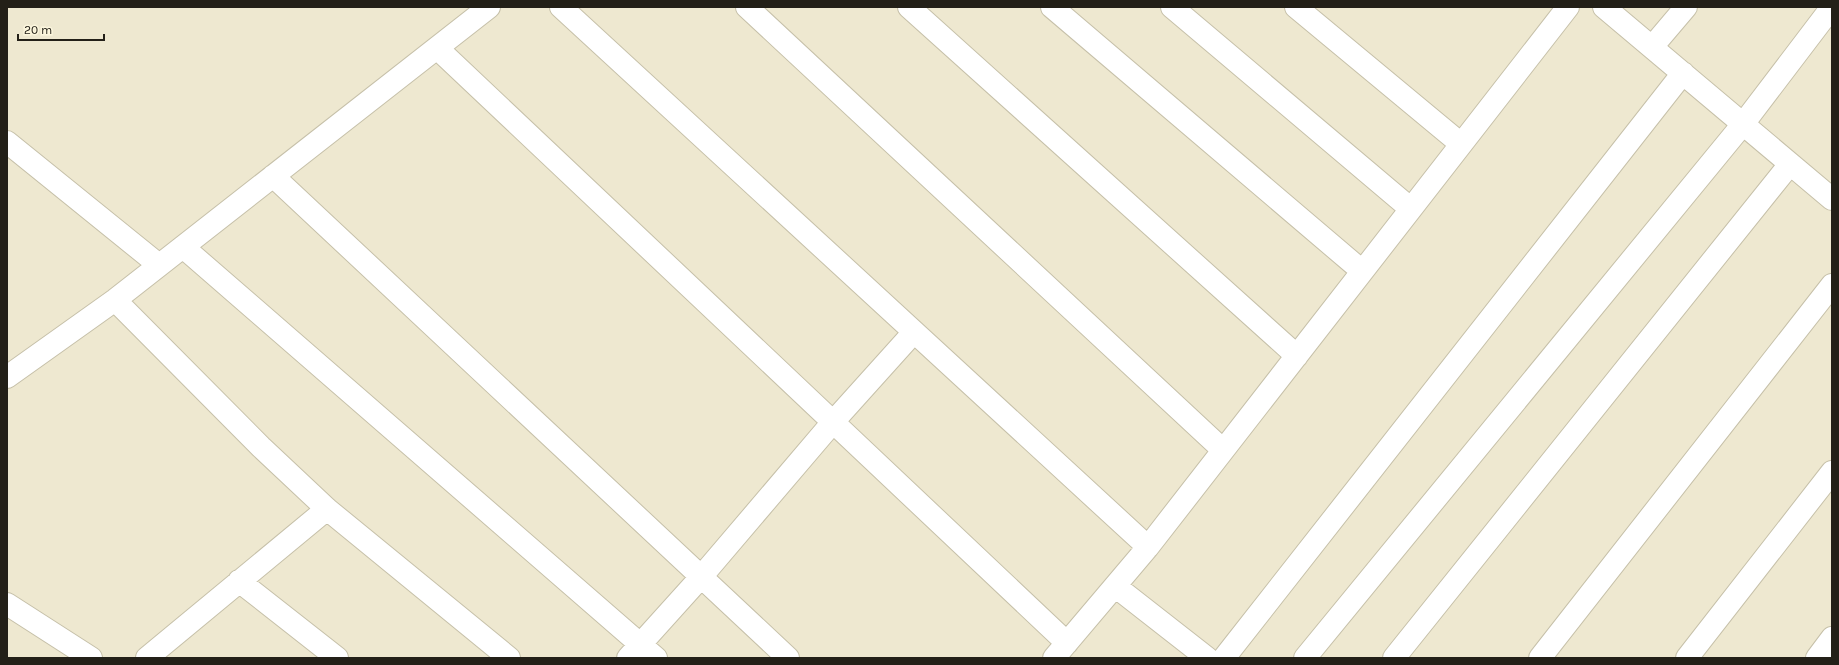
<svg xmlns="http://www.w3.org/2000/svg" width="1839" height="665" font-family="Karla,sans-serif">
<rect width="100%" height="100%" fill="#eee8d0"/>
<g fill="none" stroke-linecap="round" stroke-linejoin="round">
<defs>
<path id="minor" d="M561,7l587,540
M747,7l476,443
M909,7l388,349
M1052,7l310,264
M1172,7l239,202
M1296,7l165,137
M1604,7l228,192
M1652,47l34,-40
M437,48l630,595
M7,142l152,123
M273,176l515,482
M183,247l473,411
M115,300l146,147 66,62 182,149
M7,377l108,-77 374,-293
M239,581l98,77
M1115,586l92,72
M7,604l84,54
M147,658l180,-149
M628,658l73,-81 132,-155 81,-90
M1054,658l94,-111 420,-540
M1224,658l459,-585
M1305,658l438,-534 89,-117
M1394,658l396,-494
M1540,658l292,-373
M1687,658l145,-186
M1817,658l15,-20"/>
</defs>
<use href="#minor" stroke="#c6c0a9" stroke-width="24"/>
<use href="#minor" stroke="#fff" stroke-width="22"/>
</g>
<rect width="1839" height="665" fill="none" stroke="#232018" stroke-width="16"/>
<path d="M18 34v6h86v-6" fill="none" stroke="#232018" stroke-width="2"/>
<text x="24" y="34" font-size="12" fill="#232018" stroke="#fcf6dd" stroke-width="3" paint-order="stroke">20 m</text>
</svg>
